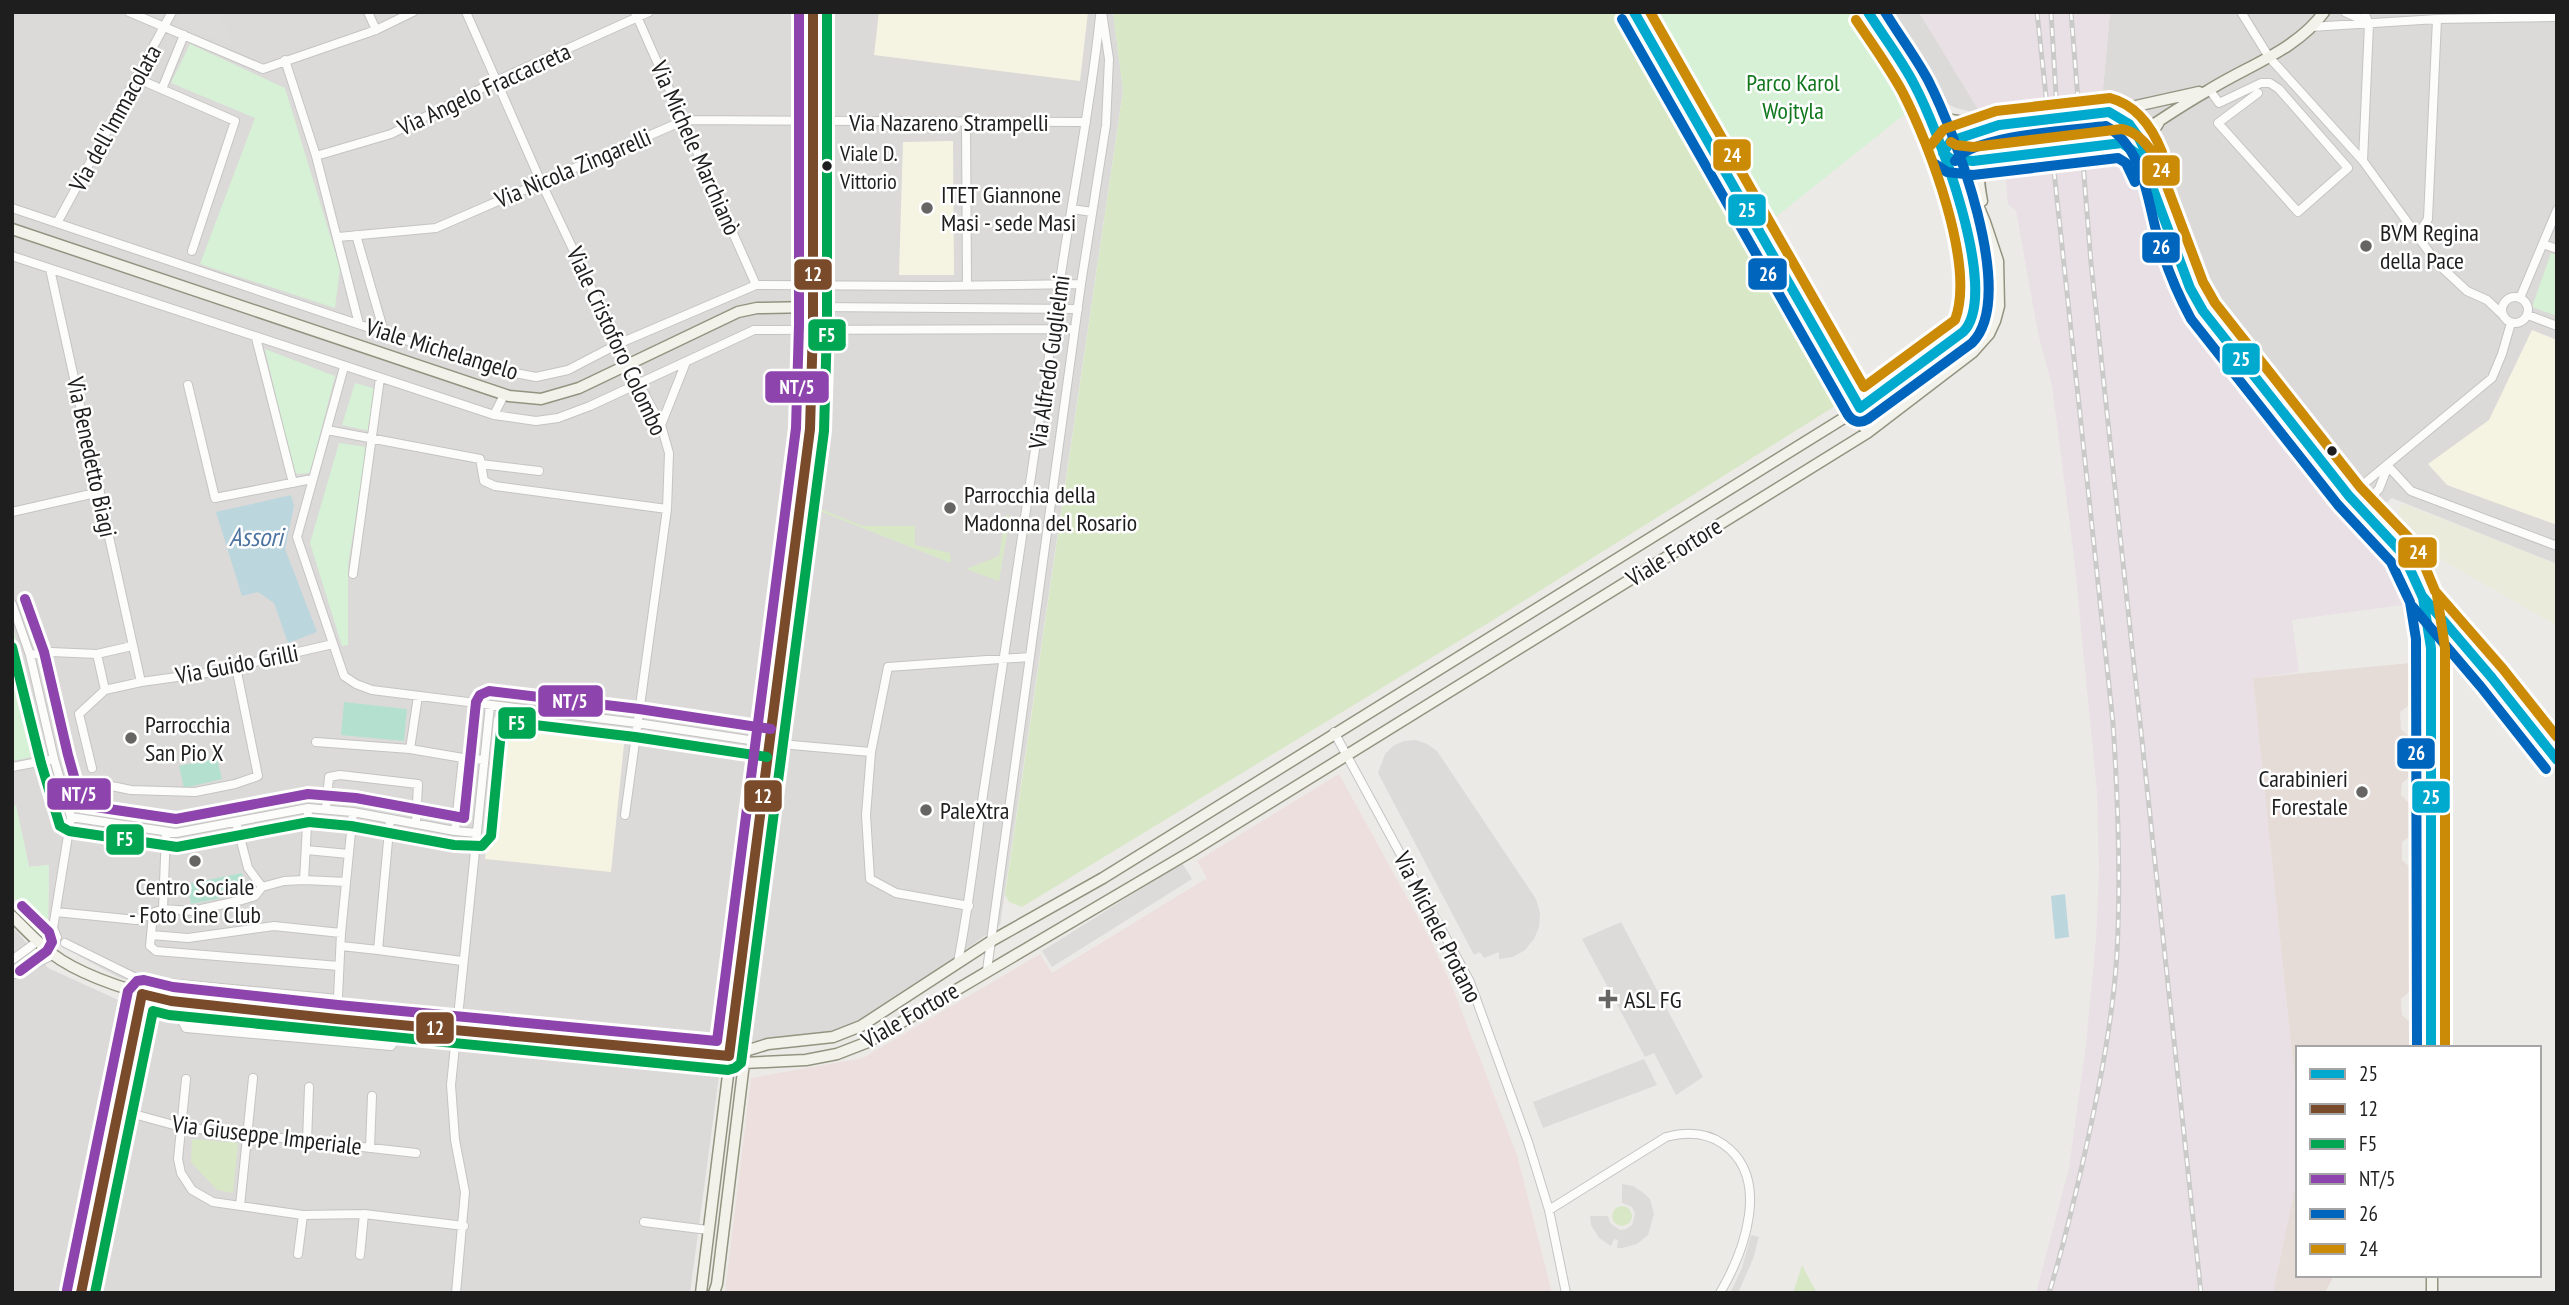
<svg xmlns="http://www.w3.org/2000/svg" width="2569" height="1305" font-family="'PT Sans Narrow',sans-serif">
<rect width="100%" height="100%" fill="#eceae7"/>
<path fill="#dbdad8" d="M12,12h1101l10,78 -123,835 -128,91 -29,15 -29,7 -127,7 -410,-43 -107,-7 -52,-18 -39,-21 -33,-27 2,-4 1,-60 -20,2 -13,-61h-4z
M1856,12h63l62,102 -25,-6 -25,-12 -16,10z
M2110,12h447v552l-165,-66 -37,29 -174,-220 -43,-138 -32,-39 -4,-31z
M12,926l36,42 110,50 562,50 -30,225h-678z"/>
<path fill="#eddfdd" d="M1339,774l93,169 22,48 63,164 35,138h-827l26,-215 112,-20 177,-104 12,19 155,-95 -10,-17z"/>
<path fill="#e9e0e5" d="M1919,12h191l-8,87 4,31 32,39 43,138 174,219 34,28 17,23 10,26 -124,17 7,52 -46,6 45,433v78l-24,104h-238l33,-125 17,-124 10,-105 3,-68 -2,-79 -23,-235 -22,-171 -14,-53 -22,-122 -8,-7 -8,-90h-19z"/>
<path fill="#f5f4e3" d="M879,12h209l-8,69 -206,-26z
M953,141l1,134h-55l4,-133z
M2532,330l25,10v185l-110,-40 -19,-21 61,-44z
M498,721l127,13 -14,138 -126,-13z"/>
<path fill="#e6dcd7" d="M2410,663l2,40 -12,9 1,17 11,10 1,35 -11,9 -1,12 11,11 1,28 -11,8v18l10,9 1,120 -12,10 1,16 11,10 -1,23h-114v63l-45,-433z
M2298,1174v101h36l-9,18h-52z"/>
<path fill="#eaebdb" d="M2401,503l156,61v62l-163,-94z"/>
<path fill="#d8e8c7" d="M1113,12h503l224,391 -350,219 -468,285 -13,-5 -4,-7 118,-804z
M818,508l45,18h52v19l35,8 1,10 -134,-53z
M1006,515l4,1 -11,65 -33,-12 33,-13z
M192,1139l46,4 -5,50 -16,-3 -26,-28z
M1612 1216a10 10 0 1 1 20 0a10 10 0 1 1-20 0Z
M1802,1265l15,28h-24z"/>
<path fill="#d6f1d6" d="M1649,12h207l59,94 -148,118z
M190,44l95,44 55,180 -5,40 -135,-44 55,-146 -84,-35z
M2551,253l6,2v61l-25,-9z
M265,349l70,27 -25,97 -16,1z
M355,383l21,6 -6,42 -28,-6z
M339,443l28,4 -19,118v80l-6,1 -32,-103z
M12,622l30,133 -30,6z
M16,805l13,62 20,-2 -1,61 -2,3 -34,-33v-90z"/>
<path fill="#b4e1cf" d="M344,702l63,7 -3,32 -63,-6z
M217,758l5,21 -38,9 -5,-22z
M242,873l4,20 -55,11 -4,-20z"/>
<path fill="#dcdbda" d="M179,12h40l17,37 -58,-27z
M1416,740l11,4 10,7 99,148 4,14 -1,14 -5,12 -9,11 -12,7 -14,2v-7l-15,6 -4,-6 -6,3 -96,-182 7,-19 8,-8 11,-5z
M1182,863l10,16 -140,88 -10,-16z
M1621,922l82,155 -27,18 -22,-42 -9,4 -63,-118z
M1644,1059l13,26 -114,43 -10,-26z
M1622,1184l11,2 12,8 5,5 4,15 -6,21 -11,9 -15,4h-5l1,-8 -4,-1 -3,7 -12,-8 -8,-13 -1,-9h18l2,7 10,7 6,-1 6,-4 3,-11 -3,-7 -10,-4z
M1751,1235l8,2 -6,22 -15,34h-8l12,-25z"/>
<path fill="#bcd6de" d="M291,495l3,11 -9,43 32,83 -29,11 -14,-40 -16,-11 -16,4 -26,-84z
M2065,894l4,43 -14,2 -4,-43z"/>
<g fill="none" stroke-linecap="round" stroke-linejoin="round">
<path stroke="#c3c1bf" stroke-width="10" stroke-dasharray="10 5" stroke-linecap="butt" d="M1999,125l105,-13
M2002,158l117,-15"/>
<defs>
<path id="street" d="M129,12l134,57 113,-39 37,-18
M368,12l8,18
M466,12l75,170 77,162 43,81 8,28 -2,56 -42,306
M635,12l121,273
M2241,12l28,45 94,104 74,102 30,28 20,9 16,15
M2345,12l22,10
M2311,27l126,-8 120,-2
M285,60l31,96 43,168
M136,78l99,43 -43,130
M162,89l22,-54
M2209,89l10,14 42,-20h9l9,6 69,79 -50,44 -80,-89 40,-30
M966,122l1,163
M316,156l75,-22 105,-53 153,-69
M2363,161l6,-137 -5,-12
M12,208l477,160 47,9 32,-7 50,-26 138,-59 182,1 143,-2
M1072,209l20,3
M57,223l115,-211
M356,235l28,97
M2417,236l11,-17 9,-200
M338,237l98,-9 249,-108 401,2
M2543,244l14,5
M12,256l482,159 42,6 22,-3 32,-12 164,-76 321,-1
M50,269l91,413 -36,8 -8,-36 35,-8
M2502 310a13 13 0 1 1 26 0a13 13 0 1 1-26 0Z
M2520,298l37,-88
M814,307l264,2
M2528,315l29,11
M256,338l37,145
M344,367l-47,170 47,139 12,8 16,6 265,33 132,20 102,9
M188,385l27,113 97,-19
M494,415l10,-20
M661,425l25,-63
M327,430l153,29 4,22 11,5 172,23
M481,464l58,7
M2388,466l23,25 146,55
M2349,496l143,-118 10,-24 9,-31
M2361,508l18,-19 9,-23
M12,512l88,-20
M353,574l27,-196
M12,604l18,51 24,104 17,58 -18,111 4,9
M30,655l21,-3 46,2
M141,682l65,-9 127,-29
M1334,732l136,250 58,160 21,68 17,83
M316,742l94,7 8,-53
M410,749l53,9
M12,767l42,-8
M92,768l-13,-54 26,-24
M61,785l26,-4 44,9 64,2 40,-8 23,-8 -22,-109
M326,809l3,-32 11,-2 78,9 -2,39
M71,817l105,16 132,-25 45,4 102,19 22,2
M390,819l-12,131 84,11
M236,822l12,46 14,19
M455,831l8,-73 21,2
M306,850l43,4
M304,880l4,-72
M969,906l-73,-13 -26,-14 -4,-64 5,-63 17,-85 142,-10
M163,909l3,-77
M56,912l80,8 27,-11 29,2 50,-11 13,-4 7,-9 22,-6 20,-1 42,2
M153,914l-3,32 6,5 183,15
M151,935l37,3 86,-12 67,7
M65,943l69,34 8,17 -61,299
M341,946l37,4
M12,960l26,-19
M958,962c11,-56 17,-112 25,-167 24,-162 50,-324 73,-486 13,-98 34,-194 44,-293
M987,970l94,-686 25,-159 3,-66 -7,-47
M12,975l41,-20
M137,980l201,19
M171,1001l15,27 205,18 15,-20
M337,1019l4,-86 12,-121
M186,1079l-8,80 3,14 11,17 21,12 90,13 61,-1 100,12
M119,1110l62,17 235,26
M307,1142l2,-55
M370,1148l2,-52
M240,1206l13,-128
M1549,1210l117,-73c19,-5 40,-5 57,7 49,34 21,108 -3,149
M644,1222l64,8
M298,1254l5,-39
M360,1255l4,-41
M456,1293l9,-101 -10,-52 -4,-55 39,-380"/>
<path id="secondary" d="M1634,12l226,396 1,12 6,13
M2109,112c32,8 53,73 58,103
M2109,112l90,-20
M1938,113l13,7 35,5
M2119,143l13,-4c25,-17 50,-34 77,-49 38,-24 88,-40 115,-78
M2122,143l15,11 7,11 46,123 13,23 146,185 49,51 13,21 12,30 69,80 65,82
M1947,145c13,-12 35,-16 52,-20
M1956,160l17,1 19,-2
M2154,160v-30l5,-8
M1982,201c-5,-27 -6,-32 20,-43
M12,229l497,167 32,3 38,-11 159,-76 19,-4 57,-1
M2424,601l7,47v400
M12,916c13,13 25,26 39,37 31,24 83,39 120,48l285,30 56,3 217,22 15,7 62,-3 31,-6 31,-12 324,-191 675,-418 106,-81 16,-18 6,-13 4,-15 -1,-45 -13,-39 -34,-81 -15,-29 -21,-26 -47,-74
M729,1056l39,-12 65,-7 28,-11 132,-86 110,-62 757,-470c23,-17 46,-34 69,-51 12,-9 28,-18 38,-30 33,-40 -29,-185 -47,-229
M2432,1275v18
M701,1293l98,-791 11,-73 4,-99 -3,-209 2,-109
M714,1293l3,-9 27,-221"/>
</defs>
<use href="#street" stroke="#c5c4c3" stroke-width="10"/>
<use href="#secondary" stroke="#939480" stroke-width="13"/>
<use href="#street" stroke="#fcfcfb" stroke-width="8"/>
<use href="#secondary" stroke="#f2f2ea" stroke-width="10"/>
<defs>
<path id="rail" d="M2037,12l76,711c5,76 8,153 4,230 -4,65 -17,131 -31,195 -11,49 -22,97 -37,145
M2051,12l7,116
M2071,12l20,251 110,1030"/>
</defs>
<use href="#rail" stroke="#cacac9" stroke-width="5"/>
<use href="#rail" stroke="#fff" stroke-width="2.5" stroke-dasharray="8" stroke-linecap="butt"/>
<defs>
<path id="bus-1" d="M1634,12l226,396
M2122,143l15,11 7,11 46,123 13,23 146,185 54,58 20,44 8,50v400
M1943,153l8,-12 48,-16 110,-13 20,12 10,14 11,23
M1943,153l8,6 22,2 149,-18
M1860,408l103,-76c39,-39 -26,-205 -49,-248 -13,-25 -31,-48 -46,-72
M2423,597l69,81 65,82"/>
<path id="bus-2" d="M142,994l29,7 166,18 392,37
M729,1056l81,-627 3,-104v-313
M81,1293l61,-299"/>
<path id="bus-3" d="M12,647l29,116 19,63 9,5 108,16 132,-25 42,4 103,19 28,1 9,-10 11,-115 133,16 132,20
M95,1293l58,-282 16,4 559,55 7,-2 6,-5 83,-632 3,-106v-313"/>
<path id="bus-4" d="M25,599l19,53 24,103 14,50 94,14 132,-25 48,4 108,20 12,-116 4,-7 9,-4 150,18 132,20
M20,971l27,-20 5,-9 -3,-10 -27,-26
M67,1290l61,-299 9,-10 7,-1 29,7 165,18 379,36 79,-613 3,-103v-313"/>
<path id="bus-5" d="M1622,19l226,396c5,7 12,9 20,4l104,-76c47,-47 -18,-212 -44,-263 -13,-24 -29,-45 -43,-68
M1955,161c17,-26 119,-31 151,-35 38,22 41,74 52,112 8,28 19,55 33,81l147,186 53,57 19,40 6,37 1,409
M1935,164l12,8 26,3 145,-17 8,5 9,19
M2412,606l69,81 65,82"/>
<path id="bus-6" d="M1650,12l214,375 91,-67c21,-55 -26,-176 -52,-227 -14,-26 -31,-49 -47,-73
M1951,142l5,3 17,2 149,-18c16,3 27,17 35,31l46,122 12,21 145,184 49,51 14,24 12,29 68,78 54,68
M1931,145l13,-16 52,-18 114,-13c27,7 42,29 52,54
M2437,595l8,53v400"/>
</defs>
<use href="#bus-1" stroke="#fff" stroke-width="16"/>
<use href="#bus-2" stroke="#fff" stroke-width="16"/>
<use href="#bus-3" stroke="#fff" stroke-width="16"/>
<use href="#bus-4" stroke="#fff" stroke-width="16"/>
<use href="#bus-5" stroke="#fff" stroke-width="16"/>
<use href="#bus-6" stroke="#fff" stroke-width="16"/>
<use href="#bus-1" stroke="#00a9ce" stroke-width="10"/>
<use href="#bus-2" stroke="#7a4b2a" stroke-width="10"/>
<use href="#bus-3" stroke="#00a651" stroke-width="10"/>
<use href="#bus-4" stroke="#8e44ad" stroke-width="10"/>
<use href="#bus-5" stroke="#0065bd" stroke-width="10"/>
<use href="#bus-6" stroke="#cc8b06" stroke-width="10"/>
</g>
<g fill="#1e1e1e" stroke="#fff" stroke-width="2.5">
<circle cx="827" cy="166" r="6"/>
<circle cx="2332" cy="451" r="6"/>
</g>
<g fill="#666564" stroke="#fff" stroke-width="2.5">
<circle cx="927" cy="208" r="7"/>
<circle cx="2366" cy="246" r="7"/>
<circle cx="950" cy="508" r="7"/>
<circle cx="131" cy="738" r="7"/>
<circle cx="2362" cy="792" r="7"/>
<circle cx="926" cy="810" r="7"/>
<circle cx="195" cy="861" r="7"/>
<path d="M1604.5 988.5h7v7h7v7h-7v7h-7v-7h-7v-7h7z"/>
</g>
<g text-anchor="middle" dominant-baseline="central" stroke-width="5" stroke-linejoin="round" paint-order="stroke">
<g font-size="22" fill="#1e1e1e" stroke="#fff" text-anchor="start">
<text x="840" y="153">Viale D.<tspan x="840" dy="28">Vittorio</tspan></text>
</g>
<g font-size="24" fill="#11771d" stroke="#fff">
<text x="1793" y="82">Parco Karol<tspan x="1793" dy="28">Wojtyla</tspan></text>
</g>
<g font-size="24" fill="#1e1e1e" stroke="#fff">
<text transform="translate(484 89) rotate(-25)">Via Angelo Fraccacreta</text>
<text transform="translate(115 118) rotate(-61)">Via dell'Immacolata</text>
<text x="949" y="122">Via Nazareno Strampelli</text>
<text transform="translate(696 148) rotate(66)">Via Michele Marchianò</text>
<text transform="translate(573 168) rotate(-23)">Via Nicola Zingarelli</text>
<text transform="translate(617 341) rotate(65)">Viale Cristoforo Colombo</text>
<text transform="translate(442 349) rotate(17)">Viale Michelangelo</text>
<text transform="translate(1049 362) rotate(-82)">Via Alfredo Guglielmi</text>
<text transform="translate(92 457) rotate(78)">Via Benedetto Biagi</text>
<text transform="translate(1674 552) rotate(-32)">Viale Fortore</text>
<text transform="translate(237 664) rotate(-11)">Via Guido Grilli</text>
<text transform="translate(1438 927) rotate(63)">Via Michele Protano</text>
<text transform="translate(910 1015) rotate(-30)">Viale Fortore</text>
<text transform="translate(267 1135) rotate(7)">Via Giuseppe Imperiale</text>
</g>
<g font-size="24" fill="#1e1e1e" stroke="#fff" text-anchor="start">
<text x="941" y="194">ITET Giannone<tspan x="941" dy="28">Masi - sede Masi</tspan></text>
<text x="2380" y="232">BVM Regina<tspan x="2380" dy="28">della Pace</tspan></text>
<text x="964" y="494">Parrocchia della<tspan x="964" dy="28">Madonna del Rosario</tspan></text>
<text x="145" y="724">Parrocchia<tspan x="145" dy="28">San Pio X</tspan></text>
<text x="2348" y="778" text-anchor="end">Carabinieri<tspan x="2348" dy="28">Forestale</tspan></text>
<text x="940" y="810">PaleXtra</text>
<text x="195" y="886" text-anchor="middle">Centro Sociale<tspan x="195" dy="28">- Foto Cine Club</tspan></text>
<text x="1624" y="999">ASL FG</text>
</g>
<g font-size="26" font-style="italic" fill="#4d75a0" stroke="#fff">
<text x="256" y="536">Assori</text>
</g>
</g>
<g stroke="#fff" stroke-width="2.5">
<rect x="1712" y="138" width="40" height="34" rx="7" fill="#cc8b06"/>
<rect x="2141" y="154" width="40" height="33" rx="7" fill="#cc8b06"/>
<rect x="1727" y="193" width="40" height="34" rx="7" fill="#00a9ce"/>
<rect x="2141" y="231" width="40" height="33" rx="7" fill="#0065bd"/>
<rect x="1747" y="257" width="41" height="34" rx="7" fill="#0065bd"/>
<rect x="793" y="258" width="40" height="33" rx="7" fill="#7a4b2a"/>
<rect x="807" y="318" width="40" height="34" rx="7" fill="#00a651"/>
<rect x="2221" y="342" width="40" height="34" rx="7" fill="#00a9ce"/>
<rect x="764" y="370" width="66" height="34" rx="7" fill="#8e44ad"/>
<rect x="2397" y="536" width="41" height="33" rx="7" fill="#cc8b06"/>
<rect x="537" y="684" width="67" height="34" rx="7" fill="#8e44ad"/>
<rect x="497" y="706" width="40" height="34" rx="7" fill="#00a651"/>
<rect x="2396" y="737" width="40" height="33" rx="7" fill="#0065bd"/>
<rect x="46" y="777" width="66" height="34" rx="7" fill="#8e44ad"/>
<rect x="743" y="779" width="40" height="34" rx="7" fill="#7a4b2a"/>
<rect x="2411" y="780" width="40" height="34" rx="7" fill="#00a9ce"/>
<rect x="105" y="823" width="40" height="33" rx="7" fill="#00a651"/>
<rect x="415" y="1011" width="40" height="34" rx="7" fill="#7a4b2a"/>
</g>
<g font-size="19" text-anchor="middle" font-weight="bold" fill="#fff">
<text x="1732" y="162">24</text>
<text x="2161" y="177">24</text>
<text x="1747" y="217">25</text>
<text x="2161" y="254">26</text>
<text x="1768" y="281">26</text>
<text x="813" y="281">12</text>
<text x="827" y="342">F5</text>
<text x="2241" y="366">25</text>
<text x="797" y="394">NT/5</text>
<text x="2418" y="559">24</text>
<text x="570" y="708">NT/5</text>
<text x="517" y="730">F5</text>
<text x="2416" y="760">26</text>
<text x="79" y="801">NT/5</text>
<text x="763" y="803">12</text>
<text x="2431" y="804">25</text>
<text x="125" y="846">F5</text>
<text x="435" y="1035">12</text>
</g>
<rect width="2569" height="1305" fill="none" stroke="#1e1e1e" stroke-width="28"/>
<rect x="2296" y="1046" width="245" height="231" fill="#ffffff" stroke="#a5a5a5" stroke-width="2"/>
<rect x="2310" y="1069" width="35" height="10" fill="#00a9ce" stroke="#a5a5a5" stroke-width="2"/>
<text x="2359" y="1081" font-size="21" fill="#1e1e1e">25</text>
<rect x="2310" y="1104" width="35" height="10" fill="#7a4b2a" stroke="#a5a5a5" stroke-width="2"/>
<text x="2359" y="1116" font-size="21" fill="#1e1e1e">12</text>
<rect x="2310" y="1139" width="35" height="10" fill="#00a651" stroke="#a5a5a5" stroke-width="2"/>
<text x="2359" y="1151" font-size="21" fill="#1e1e1e">F5</text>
<rect x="2310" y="1174" width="35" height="10" fill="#8e44ad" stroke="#a5a5a5" stroke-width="2"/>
<text x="2359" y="1186" font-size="21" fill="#1e1e1e">NT/5</text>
<rect x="2310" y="1209" width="35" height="10" fill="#0065bd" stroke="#a5a5a5" stroke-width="2"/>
<text x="2359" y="1221" font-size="21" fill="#1e1e1e">26</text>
<rect x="2310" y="1244" width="35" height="10" fill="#cc8b06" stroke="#a5a5a5" stroke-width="2"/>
<text x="2359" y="1256" font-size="21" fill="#1e1e1e">24</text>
</svg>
